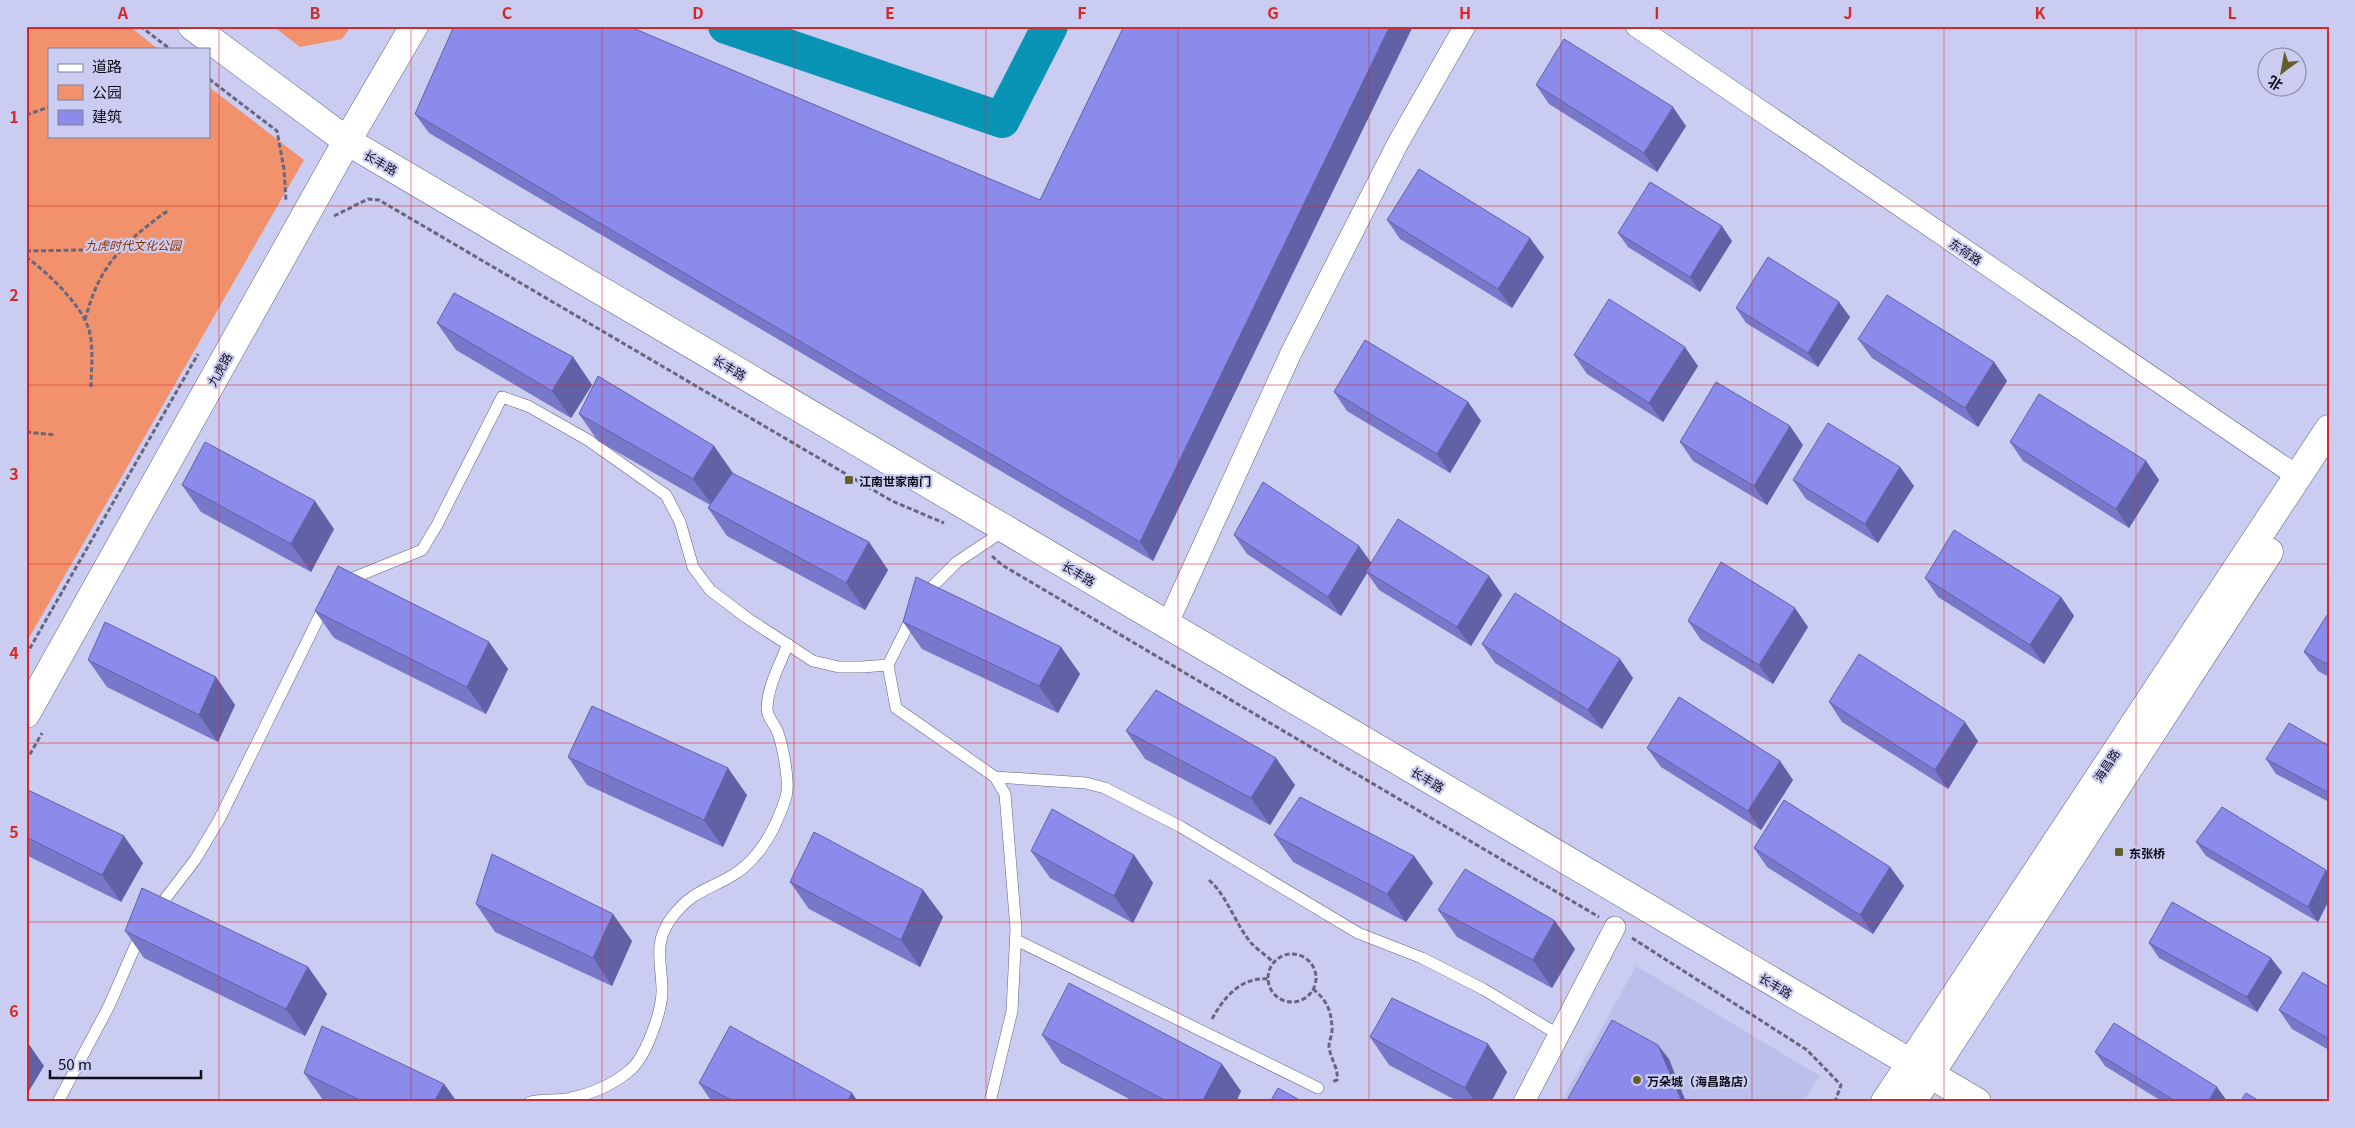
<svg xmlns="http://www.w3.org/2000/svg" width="2355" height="1128" font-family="Georgia,'Noto Sans SC',serif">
<rect width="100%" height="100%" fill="#caccf1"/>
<path fill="#bcbfeb" d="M1636,966l184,110 -18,26h-241z"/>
<path fill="#f1926d" d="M26,26h103l29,23h-109v87h160v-49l95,73 -278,483z
M273,26h78l-9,13 -42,8z"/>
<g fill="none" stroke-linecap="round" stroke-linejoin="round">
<path stroke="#0994b6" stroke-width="36" d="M726,26l276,94 48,-94"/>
<defs>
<path id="lane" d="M343,582l79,-32 15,-25 65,-128 26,9 60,34 78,55 14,27 13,45 17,23 37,28 66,43 26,6h23l26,-2
M924,595l33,-33 48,-32
M914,613l-26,52 8,43 99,69 10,17 11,135 -4,82 -22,91
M995,777l91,6 19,5 76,39 177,106 64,25 61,31 76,46
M155,912l40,-52 24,-40 107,-217
M1016,940l302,148
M58,1102l51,-96 32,-73
M530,1102c13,-3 28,-1 41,-4 20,-4 43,-14 58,-27 17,-13 34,-62 33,-83 -1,-28 -9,-47 11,-72 18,-23 31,-25 55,-38 30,-16 48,-50 58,-81 4,-14 -3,-50 -8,-64 -2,-7 -11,-16 -11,-24 0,-21 13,-45 21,-65"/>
<path id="street" d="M1636,26l661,450
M1167,625l124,-272 107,-210 67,-117
M1524,1102l91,-175"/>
<path id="secondary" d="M192,26l155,115 1630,961
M26,714l321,-573 67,-115"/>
<path id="primary" d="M1885,1102l444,-673
M1912,1102l357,-550"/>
</defs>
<use href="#lane" stroke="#626384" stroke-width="12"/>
<use href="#street" stroke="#626384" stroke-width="22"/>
<use href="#secondary" stroke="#626384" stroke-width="29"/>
<use href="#primary" stroke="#626384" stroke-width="29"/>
<path stroke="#66677f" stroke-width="3" stroke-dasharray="5 2.5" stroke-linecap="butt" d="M140,26l30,23
M209,79l68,52 7,38 2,32
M26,115l23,-8
M334,216l34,-17 11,1 513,301 52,22
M26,251l57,-1 40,-4
M26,257c21,15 56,48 63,73 5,18 2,39 2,58
M85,320c11,-42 26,-65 61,-93 7,-5 14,-12 22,-16
M26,432l29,3
M992,556l10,9 597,352
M26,655l172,-301
M26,761l16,-28
M1209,880c19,17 26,44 43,64 6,6 15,12 21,18
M1632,938l175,112 34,35 -6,17
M1268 978a24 24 0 1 1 48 0a24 24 0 1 1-48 0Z
M1313,989c14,11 19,23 19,41 0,6 -3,11 -3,16 1,13 10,22 8,34l-5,2
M1212,1019c12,-22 29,-42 56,-40"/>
<use href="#lane" stroke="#fff" stroke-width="11"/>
<use href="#street" stroke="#fff" stroke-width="21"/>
<use href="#secondary" stroke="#fff" stroke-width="28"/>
<use href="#primary" stroke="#fff" stroke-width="28"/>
</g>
<path fill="#7878cb" d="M1124,26h289l-260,535 -724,-428 -14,-19 625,86z
M1536,85l150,41 -29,46 -108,-68z
M1387,220l157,37 -32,51 -112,-69z
M1618,233l114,8 -32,51 -72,-45z
M1736,308l114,9 -32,50 -72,-44z
M437,323l136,34 19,28 -21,33 -115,-68z
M1858,339l136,23 13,19 -29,46 -106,-69z
M1574,355l124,11 -35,56 -76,-48z
M1334,392l134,10 13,19 -31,52 -103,-62z
M579,414l135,32 19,28 136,68 19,28 -23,40 -138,-74 -19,-28 2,-3 -112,-64z
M1680,442l123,3 -36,60 -74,-44z
M2010,442l136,19 13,19 -30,48 -106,-67z
M1900,467l14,19 -36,57 -72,-44 -13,-19z
M182,485l152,44 -23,43 -110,-60z
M1234,535l125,11 12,17 118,13 13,19 -31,51 -92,-56 -12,-17 -26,43 -94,-62z
M1925,578l136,19 13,19 -30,48 -106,-67z
M315,611l174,31 19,27 -22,45 -152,-76z
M2329,616v61l-11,-6 -14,-19z
M1688,621l120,6 -35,57 -72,-44z
M903,622l158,25 19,27 -22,39 -136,-64z
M1482,644l151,34 -31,51 -107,-66z
M88,660l128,17 19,28 -17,37 -111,-55z
M1829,702l149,39 -30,48 -106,-67z
M1126,731l169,54 -25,40 -125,-66z
M2329,746v56l-53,-28 -10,-15z
M1647,748l146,32 -32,50 -100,-63z
M568,757l179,38 -24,52 -136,-62z
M26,789l117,74 -22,39 -95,-47z
M1274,835l140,21 19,27 -27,39 -113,-60z
M2196,842l133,32v26l-11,22 -112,-66z
M1754,848l136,19 14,19 -31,48 -106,-67z
M1031,851l103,4 19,28 -20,40 -83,-45z
M790,882l133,8 20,27 -23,50 -111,-58z
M476,904l156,37 -20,45 -117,-54z
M1438,910l137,39 -23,39 -95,-51z
M125,931l183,36 19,27 -22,42 -161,-78z
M2149,943l133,29 -25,40 -98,-54z
M2329,987v63l-37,-21 -13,-19z
M1042,1035l199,56 -5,11h-101l-74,-39z
M1370,1037l118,7 19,28 -16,30h-32l-70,-37z
M2095,1052l132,49 -64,1 -58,-36z
M304,1073l140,11 13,18h-130l-4,-2z
M699,1083l153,10 6,9h-146z"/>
<path fill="#6161a5" d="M1390,26h23l-260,535 -13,-19z
M1673,107l13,19 -29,46 -13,-19z
M1722,226l10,15 -32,51 -10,-15z
M1530,238l14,19 -32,51 -14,-19z
M1839,302l11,15 -32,50 -10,-14z
M1685,347l13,19 -35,56 -14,-19z
M573,357l19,28 -21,33 -19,-27z
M1994,362l13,19 -29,46 -13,-19z
M1468,402l13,19 -31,52 -13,-19z
M1790,426l13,19 -36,60 -13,-19z
M714,446l19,27 -20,33 -20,-27z
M2146,461l13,19 -30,48 -13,-19z
M1900,467l14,19 -36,57 -13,-19z
M315,501l19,28 -23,43 -20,-28z
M869,542l19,28 -23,40 -19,-27z
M1359,546l14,19 -7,6 1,2 -26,43 -13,-19z
M1489,576l13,19 -31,51 -14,-19z
M2061,597l13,19 -30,48 -14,-19z
M1795,608l13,19 -35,57 -14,-19z
M489,642l19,27 -22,45 -19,-27z
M1061,647l19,27 -22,39 -19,-27z
M1620,659l13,19 -31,51 -14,-19z
M216,677l19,28 -17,37 -19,-27z
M1965,722l13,19 -30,48 -13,-19z
M1276,758l19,27 -25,40 -19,-27z
M1780,761l13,19 -32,50 -13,-19z
M728,768l19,27 -24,52 -19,-27z
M124,836l19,27 -22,39 -19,-27z
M1134,855l19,28 -20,40 -19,-27z
M1414,856l19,27 -27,39 -19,-28z
M1890,867l14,19 -31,48 -13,-19z
M2326,870l3,4v26l-11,22 -10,-15z
M923,890l20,27 -23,50 -19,-27z
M613,914l19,27 -20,45 -19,-28z
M1555,921l20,28 -23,39 -19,-28z
M2271,958l11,14 -25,40 -10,-15z
M308,967l19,27 -22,42 -19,-27z
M26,1040l18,26 -18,30z
M1488,1044l19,28 -16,30h-16l-10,-14z
M1658,1045l11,14 17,43h-4z
M1222,1064l19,27 -5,11h-34z
M444,1084l13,18h-23z
M2217,1087l10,14v1h-19z
M852,1093l6,9h-11z"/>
<path fill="#8b8bec" stroke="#6161a5" d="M454,26h174l412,174 84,-174h266l-250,516 -725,-428z
M1564,39l109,68 -29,46 -108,-68z
M1419,169l111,69 -32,51 -111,-69z
M1650,182l72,44 -32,51 -72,-44z
M1768,257l71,45 -31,51 -72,-45z
M454,293l119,64 -21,34 -115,-68z
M1887,295l107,67 -29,46 -107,-69z
M1609,299l76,48 -36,56 -75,-48z
M1365,340l103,62 -31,52 -103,-62z
M598,376l116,70 -21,33 -114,-65z
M1716,382l74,44 -36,60 -74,-44z
M2039,394l107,67 -30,48 -106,-67z
M1828,423l72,44 -35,57 -72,-44z
M205,442l110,59 -24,43 -109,-59z
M732,473l137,69 -23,41 -138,-75z
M1263,482l96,64 -31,51 -94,-62z
M1398,519l91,57 -32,51 -91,-56z
M1954,530l107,67 -31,48 -105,-67z
M1721,562l74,46 -36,57 -71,-44z
M338,566l151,76 -22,45 -152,-76z
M916,577l145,70 -22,39 -136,-64z
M1515,593l105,66 -32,51 -106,-66z
M2327,615l2,1v49l-25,-13z
M105,622l111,55 -17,38 -111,-55z
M1859,654l106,68 -30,48 -106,-68z
M1156,690l120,68 -25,40 -125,-67z
M1679,697l101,64 -32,50 -101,-63z
M592,706l136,62 -24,52 -136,-63z
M2289,723l40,23v47l-63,-34z
M26,789l98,47 -22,39 -76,-38z
M1300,797l114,59 -27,38 -113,-59z
M1784,800l106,67 -30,48 -106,-67z
M2222,807l104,63 -18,37 -112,-65z
M1052,809l82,46 -20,41 -83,-45z
M814,832l109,58 -22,50 -111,-58z
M492,854l121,60 -20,44 -117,-54z
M1465,869l90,52 -22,39 -95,-50z
M142,888l166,79 -22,42 -161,-78z
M2172,902l99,56 -24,39 -98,-54z
M2303,972l26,15v52l-50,-29z
M1069,983l153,81 -20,38h-34l-126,-67z
M1392,998l96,46 -23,44 -95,-51z
M1612,1020l46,25 24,57h-116z
M2114,1023l103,64 -9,15h-31l-82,-50z
M322,1026l122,58 -10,18h-70l-60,-29z
M730,1026l122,67 -5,9h-112l-36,-19z
M1278,1088l25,14h-33z
M2246,1093l15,9h-21z"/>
<path fill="none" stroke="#d62828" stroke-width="1" stroke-opacity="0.55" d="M219,26v1076M411,26v1076M602,26v1076M794,26v1076M986,26v1076M1178,26v1076M1369,26v1076M1561,26v1076M1752,26v1076M1944,26v1076M2136,26v1076M26,206h2303M26,385h2303M26,564h2303M26,743h2303M26,922h2303"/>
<g fill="#645e2a" stroke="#caccf1" stroke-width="2">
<rect x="844" y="475" width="10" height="10" rx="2.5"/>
<rect x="2114" y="847" width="10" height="10" rx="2.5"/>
<circle cx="1637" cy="1080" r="5"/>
</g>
<g text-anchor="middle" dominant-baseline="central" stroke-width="4.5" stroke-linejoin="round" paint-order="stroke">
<g font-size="12" fill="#0e0e1a" stroke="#caccf1">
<text transform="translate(381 162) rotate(30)">长丰路</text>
<text transform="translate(1966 251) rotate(34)">东荷路</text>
<text transform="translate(730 367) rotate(31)">长丰路</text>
<text transform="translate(219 369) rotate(-61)">九虎路</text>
<text transform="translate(1079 573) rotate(31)">长丰路</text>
<text transform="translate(2106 765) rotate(-57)">海昌路</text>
<text transform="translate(1428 779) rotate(31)">长丰路</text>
<text transform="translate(1776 985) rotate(31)">长丰路</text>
</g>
<g font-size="12" font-style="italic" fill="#8f3200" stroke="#caccf1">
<text x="133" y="244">九虎时代文化公园</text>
</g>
<g font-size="12" font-weight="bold" fill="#0e0e1a" stroke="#caccf1" text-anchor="start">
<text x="859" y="480">江南世家南门</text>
<text x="2129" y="852">东张桥</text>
<text x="1647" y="1080">万朵城（海昌路店）</text>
</g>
</g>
<rect width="2355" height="1128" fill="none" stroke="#caccf1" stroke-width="55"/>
<rect x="48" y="48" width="162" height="90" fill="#caccf1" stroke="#7f809b"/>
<rect x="58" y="64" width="25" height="8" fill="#ffffff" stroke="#7f809b"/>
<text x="92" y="72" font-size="15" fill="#0e0e1a">道路</text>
<rect x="58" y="85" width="25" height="15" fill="#f1926d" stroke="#7f809b"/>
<text x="92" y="98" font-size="15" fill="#0e0e1a">公园</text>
<rect x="58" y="110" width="25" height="15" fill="#8b8bec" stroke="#7f809b"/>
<text x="92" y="122" font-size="15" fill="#0e0e1a">建筑</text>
<g transform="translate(2282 72) rotate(212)"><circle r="24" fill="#caccf1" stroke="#7f809b"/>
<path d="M0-4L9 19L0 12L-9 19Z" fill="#645e2a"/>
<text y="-8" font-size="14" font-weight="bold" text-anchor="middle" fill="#0e0e1a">北</text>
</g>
<path d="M50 1070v8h151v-8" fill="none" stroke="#0e0e1a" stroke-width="2.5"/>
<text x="58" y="1070" font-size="15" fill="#0e0e1a" stroke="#caccf1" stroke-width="4" paint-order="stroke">50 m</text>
<rect x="28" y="28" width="2300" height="1072" fill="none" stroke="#d62828" stroke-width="2"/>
<g font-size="16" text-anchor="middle" font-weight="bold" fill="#d62828">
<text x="123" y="19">A</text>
<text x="315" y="19">B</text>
<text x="507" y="19">C</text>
<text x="698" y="19">D</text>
<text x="890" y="19">E</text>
<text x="1082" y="19">F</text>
<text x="1273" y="19">G</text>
<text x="1465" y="19">H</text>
<text x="1657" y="19">I</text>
<text x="1848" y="19">J</text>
<text x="2040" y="19">K</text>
<text x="2232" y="19">L</text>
<text x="14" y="123">1</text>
<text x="14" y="301">2</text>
<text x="14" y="480">3</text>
<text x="14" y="659">4</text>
<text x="14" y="838">5</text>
<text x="14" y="1017">6</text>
</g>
</svg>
